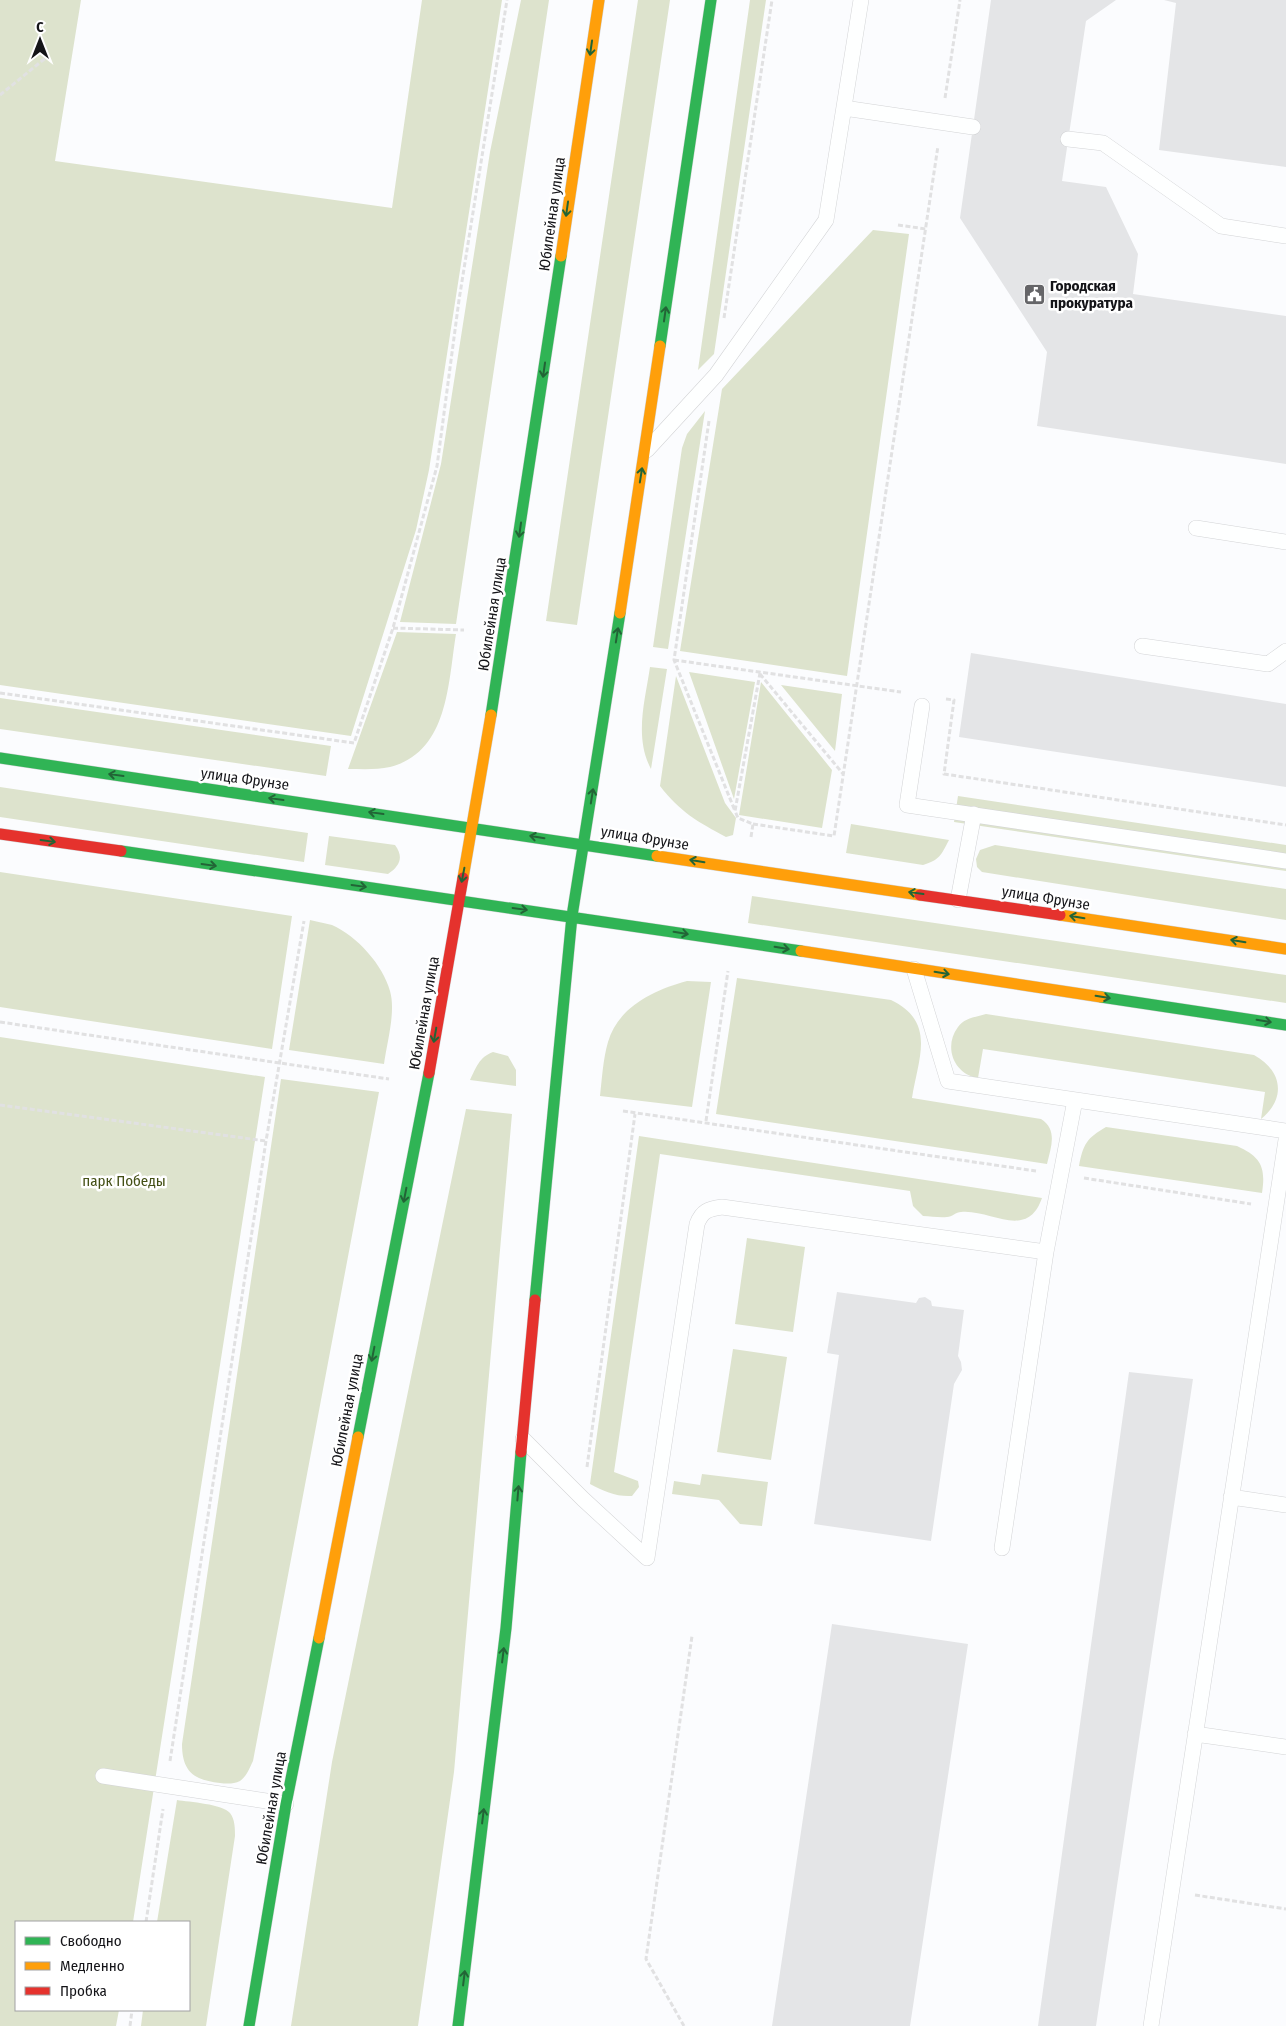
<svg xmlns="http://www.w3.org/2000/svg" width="1286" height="2026" font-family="'Fira Sans Condensed',sans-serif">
<rect width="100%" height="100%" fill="#fbfcfe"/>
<path fill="#dde3cd" d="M0,0h81l-26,161 337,47 30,-208h80l-73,470 -13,60 -65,206 -351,-51z
M521,0h28l-93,624 -56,-2 41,-158 49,-312z
M638,0h32l-93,625 -31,-4z
M750,0h16l-52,354 -16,16z
M873,230l36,4 -62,442 -167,-25 42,-262z
M705,411l-37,238 -15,-2 29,-199 5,-14z
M397,632l59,2c-8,48 -7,118 -66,133 -13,3 -28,2 -42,2z
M650,667l17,2 -16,100c-17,-32 -6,-68 -1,-102z
M689,672l66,10 -21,117z
M676,676l49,127 11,15 -3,17 -7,2c-28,-15 -46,-25 -66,-51z
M761,682l71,88 -10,58 -83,-13z
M781,685l61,9 -7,57z
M0,698l331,48 -5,30 -326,-47z
M0,787l308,46 -4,29 -304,-45z
M958,796l328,49v26l-332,-49z
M851,824l98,16c-8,15 -9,20 -26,25l-77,-12z
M329,836l66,9c9,12 5,21 -7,29l-63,-9z
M995,845l291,44v31l-304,-48 -5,-5 -1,-8 4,-9z
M0,872l292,44 -20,133 -272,-42z
M752,896l534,79v28l-538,-80z
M310,920c7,2 15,3 22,5 25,11 51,40 58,66 6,21 -3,51 -6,73l-95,-14z
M737,978l154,22c46,22 27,59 21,98l129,21c17,11 10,28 6,45l-331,-50z
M687,981l24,1 -19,125 -92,-11c2,-17 3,-37 8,-54 10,-35 46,-52 79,-61z
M986,1014l268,41c29,16 32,44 7,64l4,-27 -282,-43 -5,29c-24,-4 -35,-31 -20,-51 6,-9 18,-10 28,-13z
M0,1037l265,40 -132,845h-117v88h103l-3,16h-116z
M493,1052l15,4 8,14v16l-46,-6c6,-12 9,-23 23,-28z
M281,1079l98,13 -126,669c-4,8 -6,15 -13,20 -6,3 -13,3 -20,2 -26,-3 -38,-11 -38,-39z
M466,1109l46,5 -58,658 -36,254h-127l41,-264z
M1106,1127l131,19c24,11 29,21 25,47l-183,-27c4,-22 8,-28 27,-39z
M639,1136l403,62c-15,43 -51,11 -81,14 -5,0 -9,5 -14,5 -8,1 -16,-1 -24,-1l-10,-10 -3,-15 -250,-37 -46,318 24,9 1,6 -7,9c-16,1 -28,-5 -42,-12z
M747,1238l58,9 -12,85 -58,-8z
M733,1349l54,8 -16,103 -54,-8z
M702,1474l66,8 -6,44 -22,-2 -21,-24 -47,-6 2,-13 26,4z
M177,1800c12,2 46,4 53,13 5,6 5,16 5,23l-29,190h-65l2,-16h46v-88h-32z"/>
<path fill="#e4e5e7" d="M991,0h125l-30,21 -24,160 44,6 32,67 -5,40 153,22v148l-249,-38 10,-74 -87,-134z
M1164,0h122v167l-127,-17 17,-147z
M971,653l315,51v83l-327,-50z
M837,1292l79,11 3,-5 6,-1 6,4 1,5 32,4 -6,46 3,6 1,8 -8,14 -23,157 -117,-17 25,-169 -12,-2z
M1129,1372l64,7 -97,647h-58z
M832,1624l136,20 -58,382h-138z"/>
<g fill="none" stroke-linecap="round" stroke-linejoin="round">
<defs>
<path id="lane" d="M844,108l129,19
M1068,139l35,4 118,83 65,10
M647,450l69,-75 110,-155 35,-220
M1196,528l90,14
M1142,646l126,18 18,-13
M922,706l-15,99 379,56
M958,900l16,-86
M914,969l34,112 338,50
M523,1439l60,60 64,59
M1231,1497l55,8
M1002,1548l44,-296 29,-152
M647,1558l50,-334c5,-13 11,-15 25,-17l324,45
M1195,1734l91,13
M103,1776l183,28
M1151,2026l135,-886"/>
<path id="fast" d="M660,346l51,-346
M491,715l70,-459
M0,758l657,98
M121,851l680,100
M1101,997l185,28
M535,1300l37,-384 48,-303
M358,1437l71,-364
M249,2026l37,-222 33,-166
M458,2026l48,-398 15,-176"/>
<path id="slow" d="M561,256l38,-256
M620,613l40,-267
M657,856l263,39
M463,878l28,-163
M1060,915l226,34
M801,951l300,46
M319,1638l39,-201"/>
<path id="jam" d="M0,834l121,17
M920,895l140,20
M429,1073l34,-195
M521,1452l14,-152"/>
</defs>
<use href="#lane" stroke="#d3d4d6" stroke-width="16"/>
<use href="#fast" stroke="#d3d4d6" stroke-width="12"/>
<use href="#slow" stroke="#d3d4d6" stroke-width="12"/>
<use href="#jam" stroke="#d3d4d6" stroke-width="12"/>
<path stroke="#e1e1e2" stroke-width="3" stroke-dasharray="5 2.5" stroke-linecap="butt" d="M0,95l48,-39
M945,98l15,-98
M898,225l28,4
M724,318l48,-318
M709,421l-35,239 61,151
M393,628l71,2
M674,660l227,32
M760,674l84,101
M0,693l354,50 39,-115 44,-162 22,-166 48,-300
M946,699l8,1 -10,74 342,51
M753,824l81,12 104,-690
M751,837l2,-13 -15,-6 -3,-7 25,-138
M0,1022l389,57
M0,1105l266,36
M623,1111l413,60
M706,1121l22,-150
M1084,1178l167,26
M587,1467l48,-353
M170,1761l96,-620 38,-220
M1195,1895l91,14
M146,1922l17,-113
M130,2026l2,-16
M684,2026l-38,-67 46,-323"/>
<use href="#lane" stroke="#feffff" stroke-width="15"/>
<use href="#fast" stroke="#30b455" stroke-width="11"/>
<use href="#slow" stroke="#ff9f0a" stroke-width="11"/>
<use href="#jam" stroke="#e5322d" stroke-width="11"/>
</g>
<defs><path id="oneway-shaft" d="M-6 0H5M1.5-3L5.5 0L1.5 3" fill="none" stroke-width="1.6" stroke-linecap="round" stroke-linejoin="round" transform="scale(1.25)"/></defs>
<g stroke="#226436">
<use href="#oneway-shaft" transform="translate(591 48) rotate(98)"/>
<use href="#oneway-shaft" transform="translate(567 209) rotate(98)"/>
<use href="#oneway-shaft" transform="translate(665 314) rotate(-82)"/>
<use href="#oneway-shaft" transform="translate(544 370) rotate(98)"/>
<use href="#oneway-shaft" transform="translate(641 475) rotate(-81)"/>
<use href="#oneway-shaft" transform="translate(520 530) rotate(98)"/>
<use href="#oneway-shaft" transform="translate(617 635) rotate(-81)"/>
<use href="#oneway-shaft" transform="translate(116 775) rotate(-172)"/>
<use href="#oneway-shaft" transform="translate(592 796) rotate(-81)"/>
<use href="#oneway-shaft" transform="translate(276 799) rotate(-172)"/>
<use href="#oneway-shaft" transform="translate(376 813) rotate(-172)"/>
<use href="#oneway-shaft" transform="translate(537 837) rotate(-171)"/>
<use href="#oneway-shaft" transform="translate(48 841) rotate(8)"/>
<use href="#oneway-shaft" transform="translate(697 861) rotate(-171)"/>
<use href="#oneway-shaft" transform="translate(209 865) rotate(8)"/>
<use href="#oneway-shaft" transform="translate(463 875) rotate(101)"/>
<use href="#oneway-shaft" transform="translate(359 886) rotate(8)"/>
<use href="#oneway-shaft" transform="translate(916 893) rotate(-172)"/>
<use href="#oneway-shaft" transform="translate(520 909) rotate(8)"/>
<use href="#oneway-shaft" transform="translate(1077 917) rotate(-171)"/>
<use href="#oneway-shaft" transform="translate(681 933) rotate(9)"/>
<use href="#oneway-shaft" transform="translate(1238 941) rotate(-171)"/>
<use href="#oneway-shaft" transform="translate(782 948) rotate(9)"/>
<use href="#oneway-shaft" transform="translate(942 973) rotate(9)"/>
<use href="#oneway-shaft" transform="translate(1103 997) rotate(9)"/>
<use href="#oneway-shaft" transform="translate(1264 1021) rotate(9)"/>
<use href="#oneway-shaft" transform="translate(435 1035) rotate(100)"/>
<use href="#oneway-shaft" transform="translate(405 1195) rotate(101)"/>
<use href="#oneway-shaft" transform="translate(373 1354) rotate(101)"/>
<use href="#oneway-shaft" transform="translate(518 1493) rotate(-85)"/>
<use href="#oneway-shaft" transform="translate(503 1655) rotate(-83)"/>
<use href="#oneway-shaft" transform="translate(483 1816) rotate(-83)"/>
<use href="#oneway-shaft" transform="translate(464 1978) rotate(-83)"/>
</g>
<defs>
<symbol id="civic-square" viewBox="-11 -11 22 22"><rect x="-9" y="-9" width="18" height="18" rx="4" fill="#656568" stroke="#fff"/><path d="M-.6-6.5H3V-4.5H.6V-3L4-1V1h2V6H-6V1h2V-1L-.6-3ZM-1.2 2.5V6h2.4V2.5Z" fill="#fff"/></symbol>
</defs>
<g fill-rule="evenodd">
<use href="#civic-square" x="1022" y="282" width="25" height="25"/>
</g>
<g text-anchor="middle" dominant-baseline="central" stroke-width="5" stroke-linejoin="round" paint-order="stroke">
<g font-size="15" fill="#141418" stroke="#fff">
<text transform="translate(552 214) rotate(-82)">Юбилейная улица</text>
<text transform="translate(492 614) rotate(-81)">Юбилейная улица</text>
<text transform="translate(245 779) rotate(8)">улица Фрунзе</text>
<text transform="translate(645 838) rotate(9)">улица Фрунзе</text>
<text transform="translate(1046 898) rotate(9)">улица Фрунзе</text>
<text transform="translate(424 1013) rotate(-80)">Юбилейная улица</text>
<text transform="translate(347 1410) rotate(-79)">Юбилейная улица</text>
<text transform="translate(271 1808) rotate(-80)">Юбилейная улица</text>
</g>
<g font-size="15" font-weight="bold" fill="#141418" stroke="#fff" text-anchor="start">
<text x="1050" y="286">Городская<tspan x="1050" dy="17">прокуратура</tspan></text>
</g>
<g font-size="15" fill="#445016" stroke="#fff">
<text x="124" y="1181">парк Победы</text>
</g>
</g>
<rect x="15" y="1921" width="175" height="90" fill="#ffffff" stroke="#a1a1a3"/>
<rect x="25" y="1937" width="25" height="8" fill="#30b455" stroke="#a1a1a3"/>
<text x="60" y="1946" font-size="15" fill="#141418">Свободно</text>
<rect x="25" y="1962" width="25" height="8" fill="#ff9f0a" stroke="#a1a1a3"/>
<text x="60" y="1971" font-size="15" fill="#141418">Медленно</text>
<rect x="25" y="1987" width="25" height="8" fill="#e5322d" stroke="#a1a1a3"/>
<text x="60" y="1996" font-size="15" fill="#141418">Пробка</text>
<g transform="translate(40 40)" stroke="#ffffff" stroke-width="4" paint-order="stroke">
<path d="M0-4L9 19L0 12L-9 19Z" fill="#141418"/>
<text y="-8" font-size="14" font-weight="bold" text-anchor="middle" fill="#141418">С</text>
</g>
</svg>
